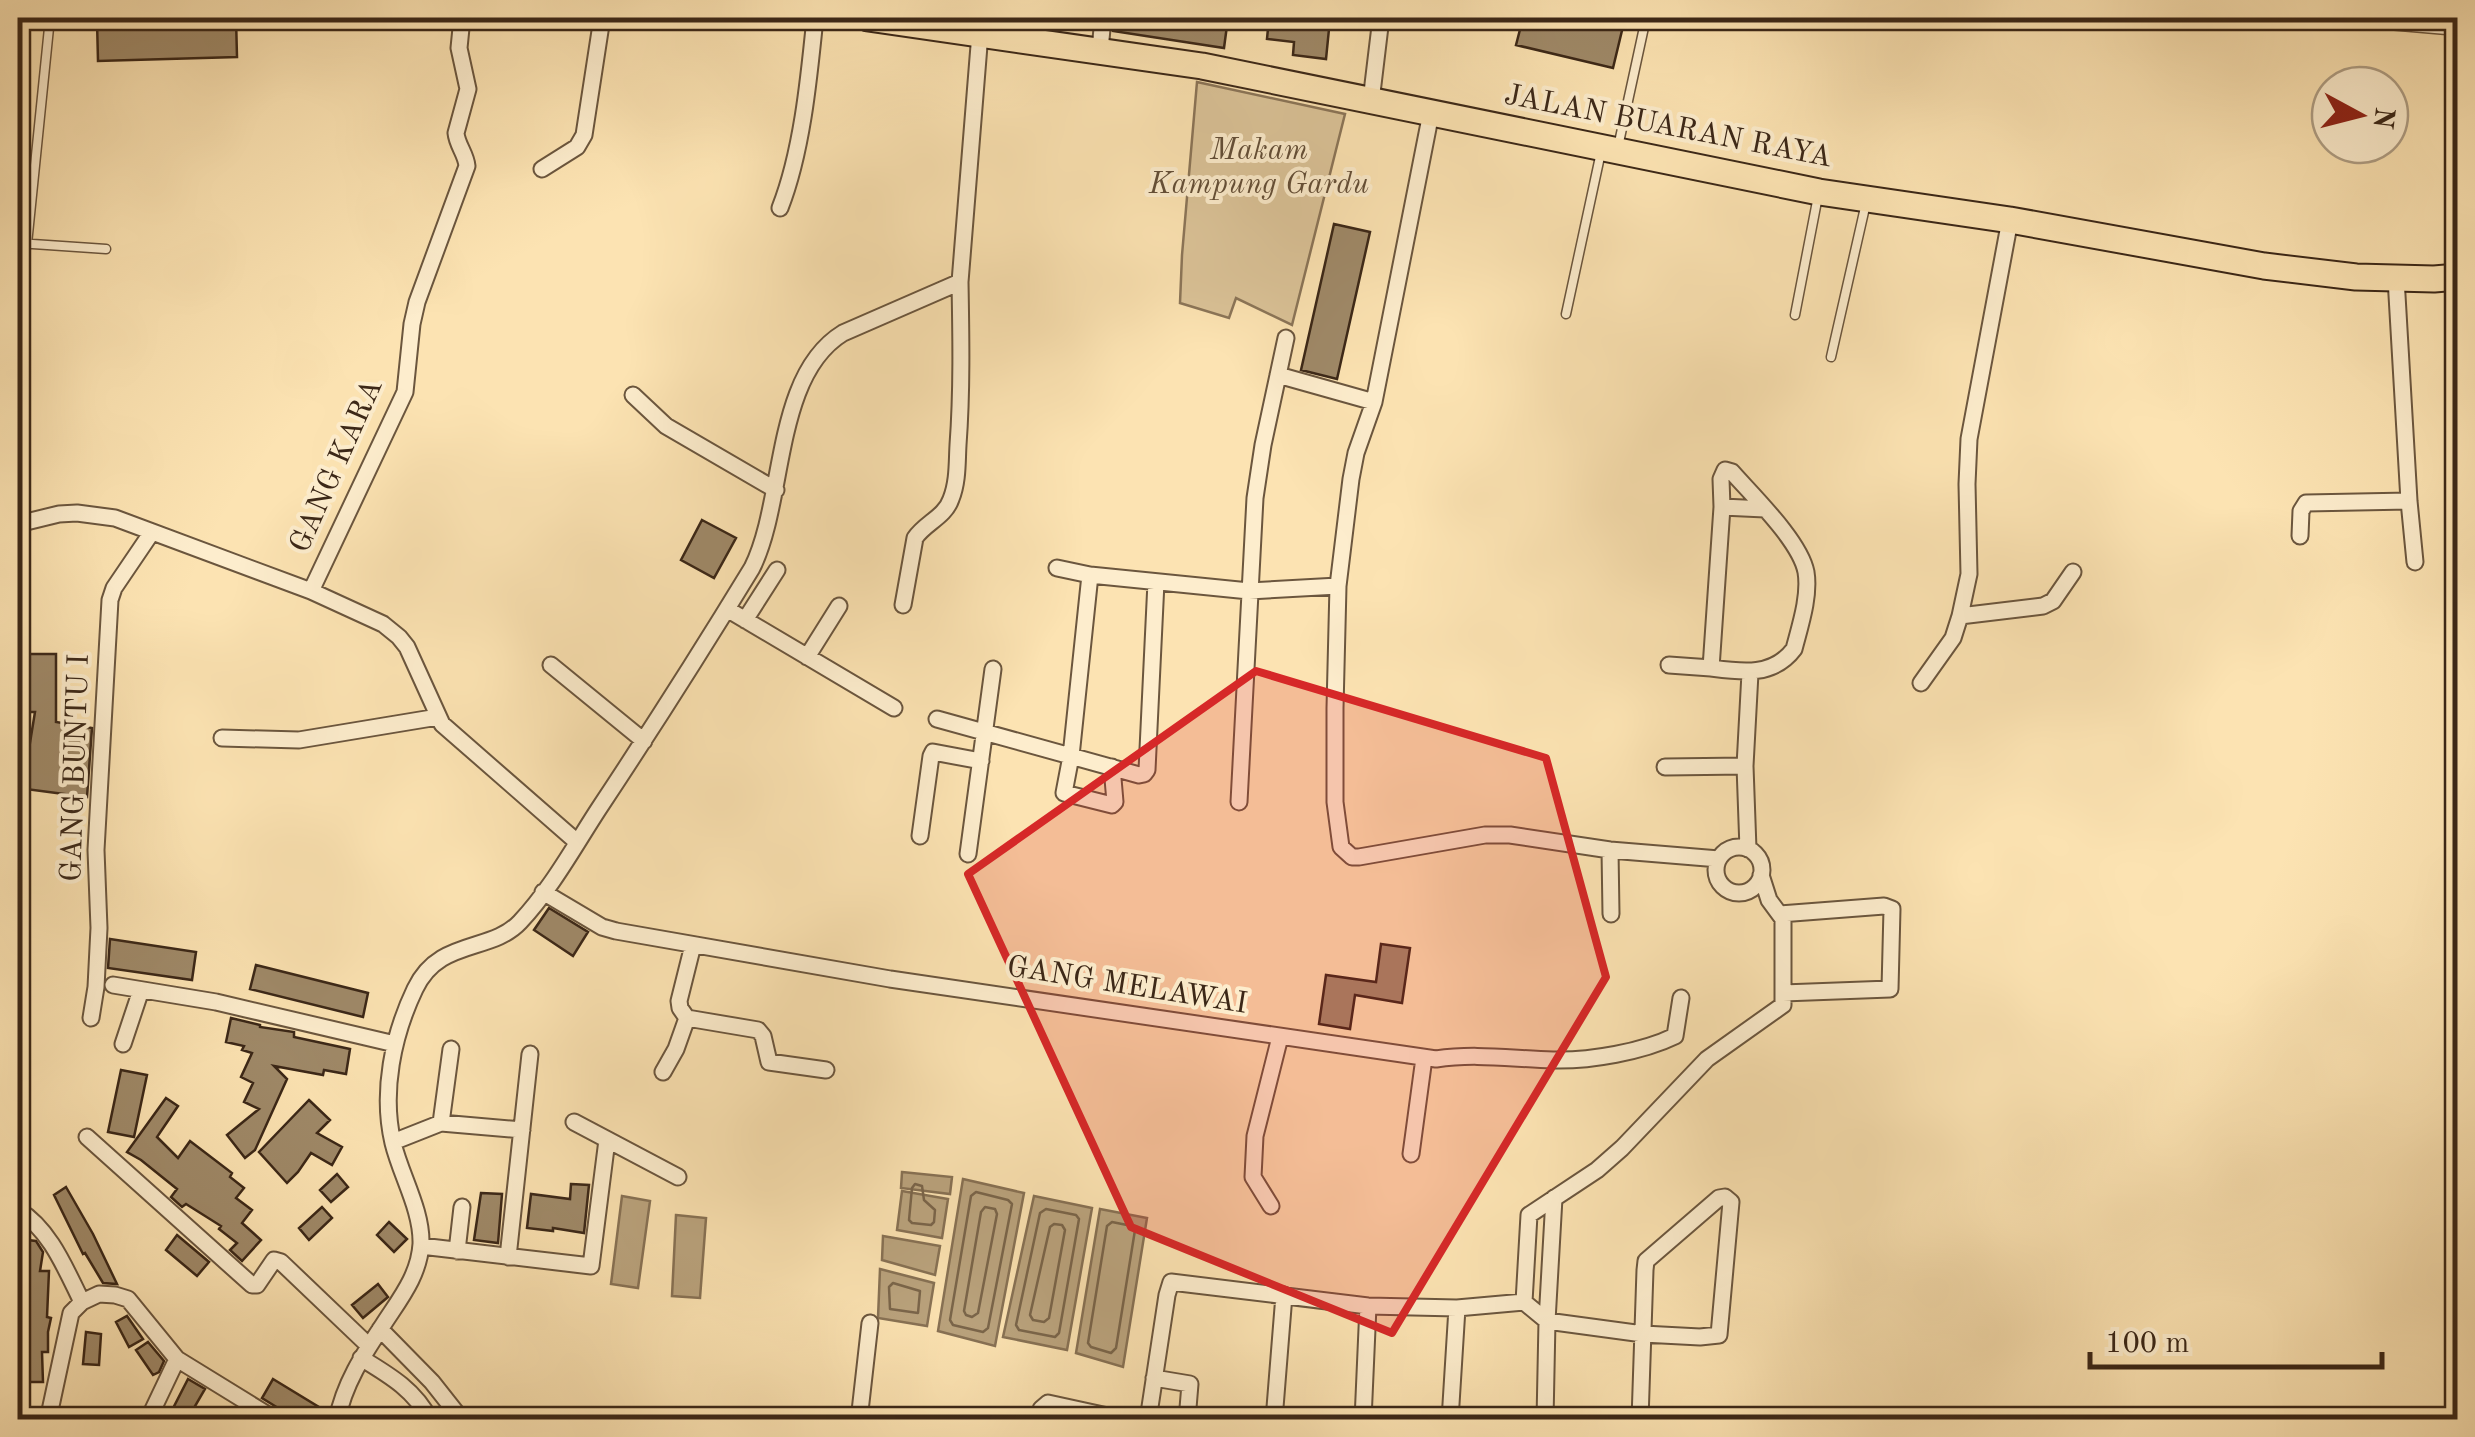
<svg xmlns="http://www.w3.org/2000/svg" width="2475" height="1437" font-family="'Old Standard TT',serif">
<rect width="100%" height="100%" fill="#fce3b2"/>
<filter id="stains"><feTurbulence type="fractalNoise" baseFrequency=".002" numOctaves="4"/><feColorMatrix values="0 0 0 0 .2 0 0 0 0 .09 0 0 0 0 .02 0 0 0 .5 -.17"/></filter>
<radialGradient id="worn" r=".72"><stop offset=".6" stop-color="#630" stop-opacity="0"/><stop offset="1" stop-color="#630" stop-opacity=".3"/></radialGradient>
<path fill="#dbc398" stroke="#8b7558" stroke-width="2.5" d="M1197,82l148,32 -53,211 -56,-27 -7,20 -49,-15 2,-48z"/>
<path fill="#baa37d" stroke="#877154" stroke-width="2.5" d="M902,1172l50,5 -2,17 -49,-6z
M963,1179l61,14 -29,153 -57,-15z
M902,1191l46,8 -6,39 -45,-8z
M622,1196l28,5 -12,87 -27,-4z
M1034,1196l58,12 -25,142 -64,-13z
M1100,1209l47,9 -24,149 -47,-14z
M676,1215l30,3 -6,80 -28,-2z
M883,1236l57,10 -5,29 -53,-15z
M880,1269l54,14 -7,43 -49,-8z"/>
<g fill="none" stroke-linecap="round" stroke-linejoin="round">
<path stroke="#7a654a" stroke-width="2.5" d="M915,1184l7,2 2,14 11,10 -1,12 -3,3 -19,-2 -3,-3 3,-32z
M976,1192l32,8 4,4 -24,124 -5,4 -30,-7 -3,-5 21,-124z
M985,1207l10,2 2,5 -19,99 -6,4 -6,-2 -2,-4 17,-99z
M1046,1209l30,6 3,4 -20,114 -4,4 -36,-7 -3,-5 24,-112z
M1112,1222l20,4 3,4 -19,118 -5,5 -20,-6 -3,-4 19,-117z
M1054,1224l8,1 3,5 -16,88 -5,4 -11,-2 -3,-5 20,-88z
M893,1283l27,8 -2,22 -28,-4 -1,-22z"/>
</g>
<path fill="#9f8968" stroke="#3b2717" stroke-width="2.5" d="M236,18l1,39 -139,4 -1,-40z
M1114,18h114l-4,30 -111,-17z
M1269,18l61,1 -4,40 -33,-4 1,-13 -27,-3z
M1523,18h102l-12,50 -97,-23z
M1334,224l36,8 -33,147 -36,-9z
M702,520l34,18 -22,40 -33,-18z
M28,654h28v68l36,6 -5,69 -69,-9 4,-34 6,1 7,-43h-7z
M549,908l39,24 -15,24 -39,-26z
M110,939l86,13 -4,28 -84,-12z
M1381,944l29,4 -8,55 -47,-8 -5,34 -31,-5 7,-49 50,7z
M256,965l112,28 -5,24 -113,-28z
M231,1018l29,7v2l34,5v5l56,12 -4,25 -22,-4 -1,5 -49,-9 13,13 -32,71 -10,8 -18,-23 32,-26 -15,-7 9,-19 -12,-6 11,-24 -10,-3 2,-4 -18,-4z
M121,1070l26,5 -13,62 -26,-5z
M166,1098l12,8 -21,31 21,21 12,-17 42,32 -2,4 14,11 -8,10 16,12 -10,13 19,17 -19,21 -12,-11 7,-7 -18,-14 2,-3 -35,-22 -4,3 -11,-10 6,-8 -36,-29 -14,-8z
M309,1100l21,20 -13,13 25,14 -10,18 -21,-12 -13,19 -11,11 -28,-31z
M337,1174l11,13 -17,15 -11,-12z
M571,1184l18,1 -5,48 -31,-5v3l-26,-3 4,-34 39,5z
M66,1187l27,47 24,50 -14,-1 -18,-30 -2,1 -29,-59z
M481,1193l21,1 -4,49 -24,-3z
M322,1207l10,11 -23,22 -10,-12z
M389,1222l18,17 -13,13 -17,-17z
M177,1235l32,27 -12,14 -31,-26z
M18,1239l18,2 7,11 -3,19h9l-2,46 4,1 -3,14v20h-6l1,30h-25z
M378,1284l10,13 -25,21 -11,-13z
M127,1316l16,23 -14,8 -13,-25z
M86,1332l15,2 -2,31 -16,-1z
M148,1342l16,19 -5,11 -6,3 -17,-25z
M188,1379l17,10 -18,31h-20z
M273,1379l54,33 -1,8h-39l-4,-9 -21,-13z"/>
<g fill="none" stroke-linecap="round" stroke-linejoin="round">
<defs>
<path id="service" d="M2307,18l151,13
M1618,147l28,-129
M18,243l88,6
M27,244l23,-226
M1566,314l35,-162
M1795,315l23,-119
M1831,357l35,-154"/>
<path id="minor" d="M1100,50l3,-32
M1371,101l10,-83
M1431,113l-57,289 -18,51 -5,26 -13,107 -3,122v94l6,45 11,10h7l126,-22h25l100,15 109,9
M542,169l35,-22 7,-12 18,-117
M780,208c22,-56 29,-130 35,-190
M2396,278l13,223 6,61
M1278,375l96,27
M633,395l33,31 110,64
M1725,470l7,2c21,24 68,69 74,100 4,24 -6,54 -12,77 -21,28 -53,23 -83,19l11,-161 -1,-28z
M1722,507l43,2
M18,524l41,-10 18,-1 38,5 196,73 72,33 16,13 8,10 35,77 135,118
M2300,536l1,-25 5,-8 103,-2
M1057,568l33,7 159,16 89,-5
M1090,575l-19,181 -7,37 48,12 3,-3 -3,-35
M311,591l94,-199 7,-68 5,-22 50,-136c-1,-12 -10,-21 -11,-33l12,-44 -9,-41 3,-30
M903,605l12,-67c10,-15 30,-21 36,-39 7,-17 6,-37 7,-54 4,-54 3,-109 2,-163
M727,609l167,99
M1960,616l83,-10 10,-5 20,-29
M745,620l32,-50
M807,657l32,-51
M551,665l93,76
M1669,665l42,3
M1921,683l32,-45 7,-22 9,-42 -2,-90 2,-45 41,-219
M937,719l202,56 5,-1 3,-4 9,-188
M222,738l77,2 139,-23
M1665,767l80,-1
M1239,802l16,-304 8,-53 23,-107
M920,836l11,-80 2,-4 48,9
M1716 870a23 23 0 1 1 46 0a23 23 0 1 1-46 0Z
M1748,849l-3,-83 5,-93
M1610,850l1,64
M968,854l25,-185
M543,892l59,35 14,4 274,48 546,80c40,-6 77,0 117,1 37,1 89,-8 122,-24l6,-38
M1780,914l104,-8 8,3 -2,80 -107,4
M693,945l-14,56 1,7 7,10 71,12 5,6 6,26 57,8
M113,985l103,17 179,42
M91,1018l5,-31 3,-59 -3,-78 14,-250 4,-12 38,-56
M123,1044l18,-54
M663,1072l13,-23 11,-31
M574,1122l104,55
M441,1123l10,-74
M87,1137l165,148h5l17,-25 7,2 88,84
M393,1142l48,-19 81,7
M1411,1154l13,-96
M1271,1206l-18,-29 2,-41 25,-99
M18,1210c32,19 48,60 64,92
M421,1246l170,20 16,-126
M457,1251l5,-44
M508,1257l22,-203
M1524,1302l5,-87 68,-45 25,-22 85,-89 76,-54v-86l-14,-19 -8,-25
M380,1329l52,53 30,38
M361,1358c28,17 54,32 69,62
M1154,1378l36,6 -3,36
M48,1420l23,-107 11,-11 17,-8 16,1 13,4 49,60 99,61
M148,1420l29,-61
M337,1420c7,-36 26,-65 46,-95 16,-25 36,-49 38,-81 1,-34 -20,-68 -28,-101 -12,-51 0,-108 22,-154 24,-51 76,-36 105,-67 31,-33 54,-75 78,-112 53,-80 104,-160 154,-242 34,-68 21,-192 91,-235l117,-51 20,-249
M859,1420l11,-97
M1039,1420l2,-11 7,-6 78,17
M1148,1420l19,-125 4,-13 197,24 89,2 67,-6 23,19 96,13 57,3 19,-2 12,-133 -6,-5 -6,1 -73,63 -1,9 -5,150
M1274,1420l10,-125
M1363,1420l5,-114
M1450,1420l7,-112
M1545,1420l2,-99 7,-123"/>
<path id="primary" d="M868,18l334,48 617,126 191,28 254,46 92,11 78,2 24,-2"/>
</defs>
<use href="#service" stroke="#6b563e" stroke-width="11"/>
<use href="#minor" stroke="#6b563e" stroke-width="19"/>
<use href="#primary" stroke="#3b2717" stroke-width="29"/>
<use href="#service" stroke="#fdedcd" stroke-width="8"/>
<use href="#minor" stroke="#fdedcd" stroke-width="15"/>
<use href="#primary" stroke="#fce3b2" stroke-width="25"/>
</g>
<path fill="#d62828" fill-opacity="0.2" stroke="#d62828" stroke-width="8" stroke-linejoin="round" d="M1256,671l290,87 60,219 -214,356 -261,-106 -163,-353z"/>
<g text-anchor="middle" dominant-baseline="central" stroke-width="8" stroke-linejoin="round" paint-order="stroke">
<g font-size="30" fill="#3b2717" stroke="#fdedcd">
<text transform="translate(1668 127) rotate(11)">JALAN BUARAN RAYA</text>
<text transform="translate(337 466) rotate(-66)">GANG KARA</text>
<text transform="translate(76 768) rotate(-88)">GANG BUNTU I</text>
<text transform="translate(1127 986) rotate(9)">GANG MELAWAI</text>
</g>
<g font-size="30" font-style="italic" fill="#634e37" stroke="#fdedcd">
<text x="1259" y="151">Makam<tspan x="1259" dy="34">Kampung Gardu</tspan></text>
</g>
</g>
<rect width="2475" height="1437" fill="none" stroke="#fce3b2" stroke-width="60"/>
<rect x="20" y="20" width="2435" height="1397" fill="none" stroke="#3b2717" stroke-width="5"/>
<rect x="30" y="30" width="2415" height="1377" fill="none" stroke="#3b2717" stroke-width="2.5"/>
<g transform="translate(2360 115) rotate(97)"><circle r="48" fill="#fdedcd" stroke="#af9e84" stroke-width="2.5"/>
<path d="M0-8L18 38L0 25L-18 38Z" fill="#8f2418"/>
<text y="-15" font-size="28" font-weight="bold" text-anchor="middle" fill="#3b2717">N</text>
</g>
<path d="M2090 1352v15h292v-15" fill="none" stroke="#3b2717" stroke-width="5"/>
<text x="2105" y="1352" font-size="30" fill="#3b2717" stroke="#fdedcd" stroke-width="8" paint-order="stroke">100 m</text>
<rect width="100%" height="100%" filter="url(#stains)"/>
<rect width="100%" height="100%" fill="url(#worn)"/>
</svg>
